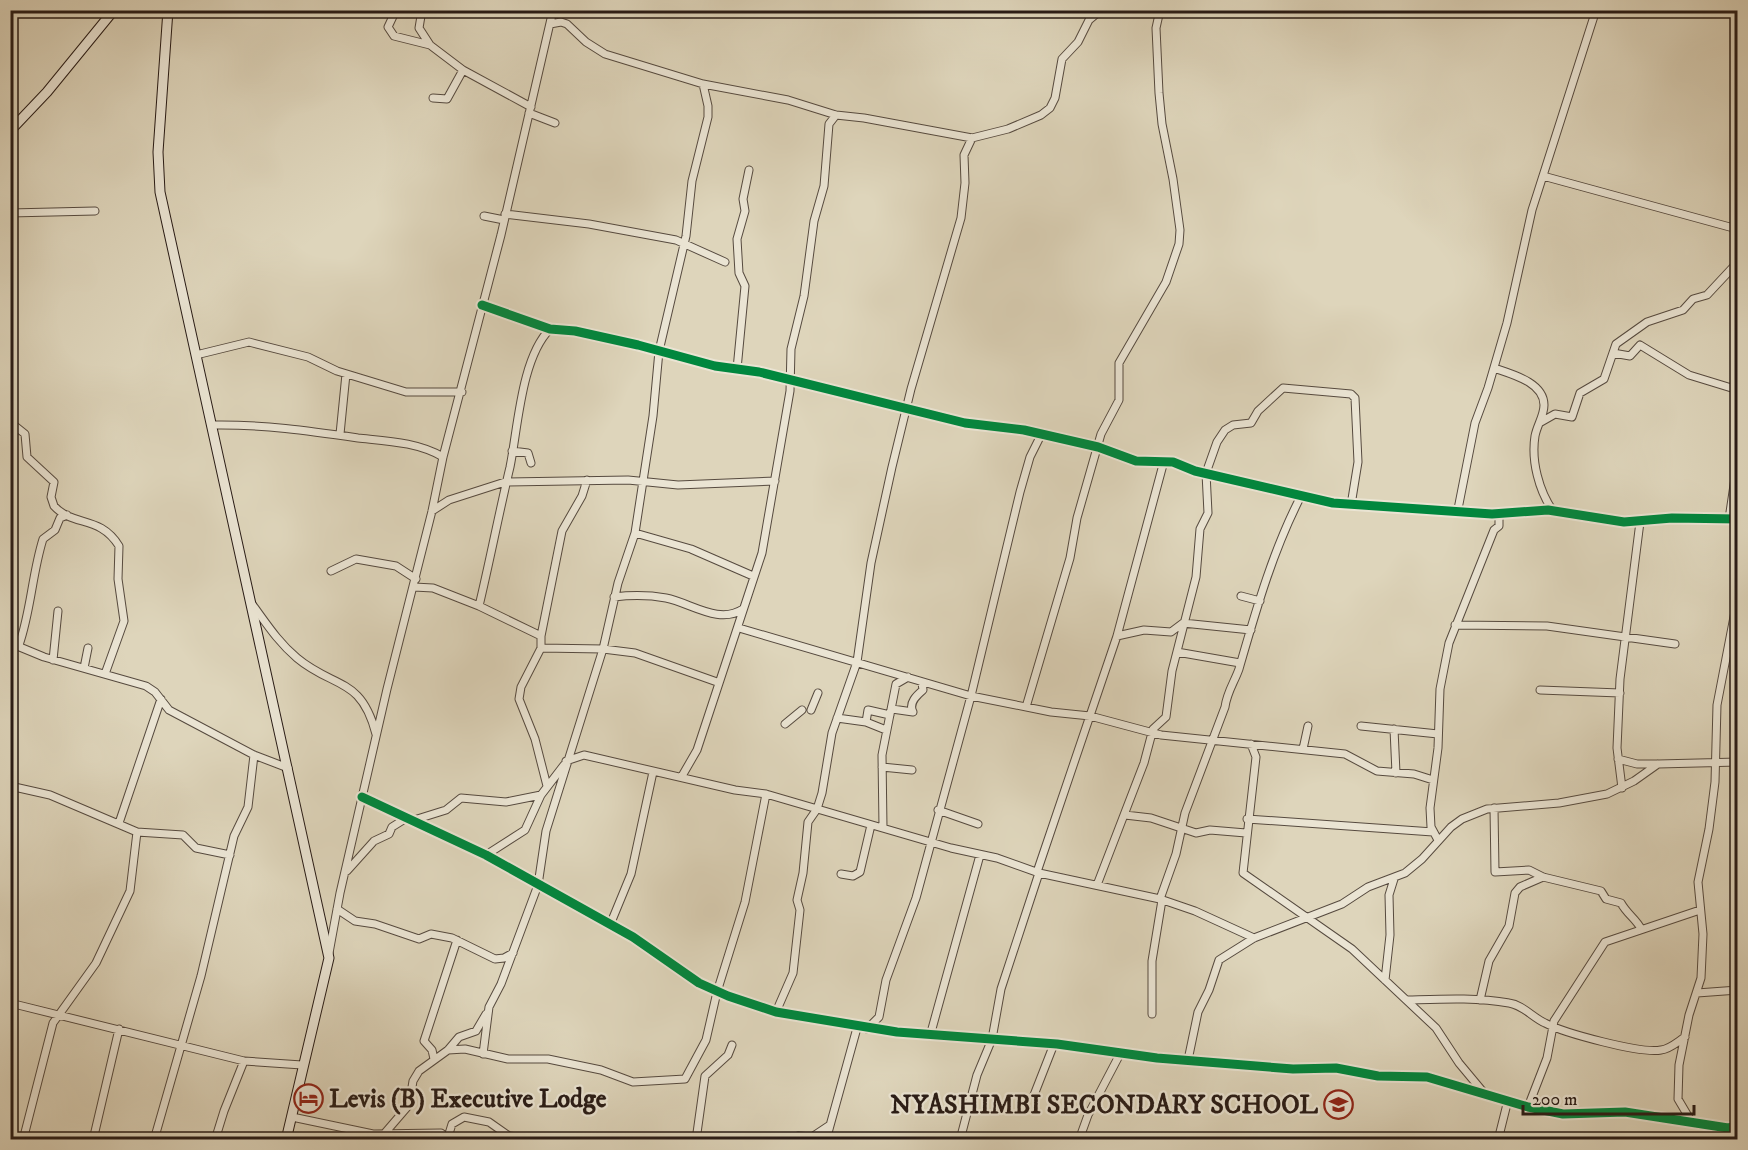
<svg xmlns="http://www.w3.org/2000/svg" width="1748" height="1150" font-family="'IM FELL DW Pica',serif">
<rect width="100%" height="100%" fill="#ded5bb"/>
<filter id="stains"><feTurbulence type="fractalNoise" baseFrequency=".00333" numOctaves="4"/><feColorMatrix values="0 0 0 0 .2 0 0 0 0 .09 0 0 0 0 .02 0 0 0 .5 -.17"/></filter>
<radialGradient id="worn" r=".72"><stop offset=".6" stop-color="#630" stop-opacity="0"/><stop offset="1" stop-color="#630" stop-opacity=".3"/></radialGradient>
<g fill="none" stroke-linecap="round" stroke-linejoin="round">
<defs>
<path id="street" d="M396,10l-8,17 6,9 36,9 33,25 68,37
M422,10l-3,18 11,17
M550,24l11,-2 6,2 19,18 19,12 98,30 85,16 48,15 28,3 108,20 36,-9 33,-14 9,-7 5,-10 7,-39 16,-17 11,-22 12,-10
M433,98l14,1 16,-29
M529,113l26,10
M1543,176l194,53
M10,213l85,-2
M505,214l84,10 87,16 49,22
M484,216l20,4
M1735,265l3,22
M482,305l68,24 25,2 63,14 77,21 44,6 206,51 59,7 74,17 38,14 37,1 22,9 138,32 159,11 56,-4 76,12 48,-4 66,1
M1613,353l17,3 10,-11 49,30 49,15
M196,355l53,-13 59,15 29,14 69,21h56
M1494,368c17,6 50,14 50,37 0,11 -7,20 -9,31 -4,25 4,55 18,75
M737,369l8,-83 -6,-13 -2,-34 8,-28 -2,-12 6,-29
M10,422l15,12 2,23 27,25 -3,15 3,9c19,21 46,9 65,40l-1,33 6,42 -19,53
M1541,422l14,-8 17,3 8,-24 24,-14 12,-35 31,-22 36,-12 10,-11 14,-4 28,-30 2,-36 -2,-27 3,-12
M212,425c49,-1 98,6 146,13 28,3 60,4 85,19
M340,434l6,-60
M512,451l16,2 3,10
M1458,509l17,-86 13,-35 19,-65 25,-113 64,-200
M432,511l17,-11 56,-18 123,-2 50,5 97,-4
M1729,519l9,-61
M635,533l56,16 62,27
M331,571l25,-12 40,7 20,13
M414,587l19,1 46,18 62,30v12l-20,39 -2,12 16,40 12,47
M1241,596l19,5
M614,597c17,-2 35,-2 52,1 25,5 53,27 77,11
M252,604c14,19 26,38 45,54 37,31 64,18 79,76
M479,606c11,-46 20,-93 31,-139 8,-39 11,-109 40,-138
M1455,625l92,1 128,18
M739,628l232,68 80,16 39,4 71,19 184,19 32,17 37,3 19,6
M541,636l21,-105 20,-35 5,-16
M1117,636l27,-6 27,2 12,-9 68,7
M10,643l34,14 102,29 9,6 14,18 85,45 34,13
M19,645c12,-34 13,-71 24,-106l12,-9 5,-12 7,-3
M541,648l62,1 32,4 82,29
M1177,652l63,11
M53,660l5,-49
M84,668l4,-20
M1540,690l80,3
M1026,707l44,-149 7,-40 24,-84 18,-34v-37l47,-81 13,-38 1,-14 -7,-51 -11,-55 -3,-31 -3,-65 4,-18
M892,709l21,3c-5,-9 4,-17 10,-22l-1,-7
M811,710l7,-17
M837,718l29,4 20,8
M866,722l2,-12 22,5
M785,724l17,-14
M1361,726l77,8
M1394,729l2,44
M1251,744l5,13 -13,116 109,76 84,79 23,35 25,30
M1303,749l5,-23
M1618,759l19,5h20
M566,761l18,-6 151,35 31,4 185,54 46,10 42,15 121,26 35,12 59,27
M882,767l30,3
M682,776l15,-26 65,-197 28,-162 1,-42 13,-53 10,-75 10,-35 5,-62 7,-9
M10,786l40,9 87,37 46,3 13,13 34,7
M1622,788l-5,-40 3,-69 20,-157
M362,797l124,58 147,82 66,46 29,13 48,16 121,20 160,12 100,14 136,11 43,-1 42,8 49,1 101,30 35,7 62,-2 103,16 10,-2
M1494,808l1,64 34,-2 14,7 58,14 5,8 15,4c6,11 16,17 20,26
M938,810l40,14
M1125,815l26,3 45,15 14,-3 36,3
M1247,819l186,13
M414,820l32,-10 15,-12 45,4 35,-7
M119,823l42,-124
M883,827l-1,-72 14,-71 12,-7
M1438,840l-7,-13 -1,-19 8,-60 2,-59 9,-46 45,-113 5,-4v-12
M486,855l39,-25 16,-35 23,-30
M347,871l27,-30 15,-7 3,-7 16,-10
M1037,872l80,-236 47,-175
M841,874l12,2 7,-4 11,-47
M1097,885l47,-122 9,-34 13,-12 6,-46 24,-94 4,-48 8,-16 -2,-40 11,-31 8,-12 8,-5 18,-2 7,-12 25,-23 68,6 4,4 3,64 -7,43
M1160,899l16,-45 9,-41 40,-106c2,-15 9,-24 14,-38 17,-59 34,-119 62,-173
M337,909l18,12 20,3 44,15 12,-5 21,4 43,21 9,-1 9,-5
M610,925l21,-51 22,-102
M329,953l11,-60 47,-204 45,-178 11,-54 58,-222 52,-225
M1385,980l5,-45 -1,-40 5,-16
M1697,993l41,-3
M1408,1000c33,-1 68,-3 101,3 14,2 23,14 36,20 19,10 96,31 116,27 9,-1 16,-8 24,-13
M1480,1000l9,-39 20,-35 6,-33 5,-6 23,-10
M10,1003l234,58 58,4
M776,1012l17,-39 7,-63 -3,-10 6,-27 5,-51 9,-13 5,-16 10,-60 25,-71 14,-99 21,-96 19,-78 50,-171 4,-35 -1,-28 8,-17
M1152,1014v-53l10,-61
M867,1029l12,-12 7,-37 30,-82 55,-202 49,-204 10,-35 11,-22
M930,1036l50,-181
M448,1050l17,-1 43,10h40l53,11 32,12 52,-3 21,-39 11,-48 28,-90 21,-108
M483,1054l6,-47 12,-23 37,-99 8,-54 57,-182 15,-66 17,-50 18,-117 6,-65 27,-115 6,-55 16,-64v-11l-5,-22
M434,1059l-2,-9 -8,-9 33,-101
M1188,1060l10,-48 11,-22 10,-30 35,-22 88,-34 26,-17 37,-14 17,-14 29,-32 11,-8 25,-10 72,-6 48,-9 27,-13 24,-17 80,-2
M1034,1095l20,-51
M1528,1107l19,-49 7,-37 51,-79 95,-32
M292,1117l81,17 68,-1 8,7
M1691,1121l-13,-22 1,-34 10,-50 12,-37 2,-44 -5,-52 11,-53 6,-47 2,-77 21,-109
M384,1134l25,-29 4,-24 6,-10 29,-21 11,-13 17,-6 10,-17
M448,1137l4,-13 12,-7 25,5 20,14 36,4
M23,1140l30,-117 43,-60 34,-72 7,-59
M93,1140l26,-111
M154,1140l47,-164 33,-140 14,-29 6,-52
M215,1140l9,-29 20,-50
M696,1140l9,-64 23,-21 4,-10
M795,1140l3,-4 14,1 18,-12
M826,1140l31,-112
M960,1140l17,-65 15,-36 9,-50 38,-116
M1079,1140l9,-25 32,-61
M1498,1140l10,-40"/>
<path id="secondary" d="M168,10l-10,142 2,40 169,766 -43,182
M10,131l37,-39 67,-82"/>
</defs>
<use href="#street" stroke="#564a3f" stroke-width="9"/>
<use href="#secondary" stroke="#281b16" stroke-width="11"/>
<use href="#street" stroke="#eae4d3" stroke-width="7"/>
<use href="#secondary" stroke="#eae4d3" stroke-width="9"/>
<defs>
<path id="cycleway" d="M482,305l68,24 25,2 63,14 77,21 44,6 206,51 59,7 74,17 38,14 37,1 22,9 138,32 159,11 56,-4 76,12 48,-4 66,1
M362,797l124,58 147,82 66,46 29,13 48,16 121,20 160,12 100,14 136,11 43,-1 42,8 49,1 101,30 35,7 62,-2 103,16 10,-2"/>
</defs>
<use href="#cycleway" stroke="#eae4d3" stroke-width="13"/>
<use href="#cycleway" stroke="#00873e" stroke-width="9"/>
</g>
<defs>
<symbol id="hotel-ring" viewBox="-11 -11 22 22"><circle r="9.5" fill="#eae4d3" stroke="#8f2418" stroke-width="1.5"/><path d="M-6-4.5h1.5V1H6V5H4.5V3h-9V5H-6ZM-4 0a1.8 1.8 0 1 1 3.6 0ZM.5 0V-2.5h3Q6-2.5 6 0Z" fill="#8f2418"/></symbol>
<symbol id="school-ring" viewBox="-11 -11 22 22"><circle r="9.5" fill="#eae4d3" stroke="#8f2418" stroke-width="1.5"/><path d="M0-5L7-2L0 1L-7-2ZM-4 1L0 2.5L4 1V4Q0 6-4 4Z" fill="#8f2418"/></symbol>
</defs>
<g fill-rule="evenodd">
<use href="#hotel-ring" x="292" y="1082" width="33" height="33"/>
<use href="#school-ring" x="1322" y="1088" width="33" height="33"/>
</g>
<g text-anchor="middle" dominant-baseline="central" stroke-width="4.5" stroke-linejoin="round" paint-order="stroke">
<g font-size="26" font-weight="bold" fill="#281b16" stroke="#eae4d3" text-anchor="start">
<text x="329" y="1099">Levis (B) Executive Lodge</text>
<text x="1318" y="1105" text-anchor="end">NYASHIMBI SECONDARY SCHOOL</text>
</g>
</g>
<rect width="1748" height="1150" fill="none" stroke="#ded5bb" stroke-width="36"/>
<rect x="12" y="12" width="1724" height="1126" fill="none" stroke="#281b16" stroke-width="3"/>
<rect x="18" y="18" width="1712" height="1114" fill="none" stroke="#281b16" stroke-width="1.5"/>
<path d="M1523 1105v9h171v-9" fill="none" stroke="#281b16" stroke-width="3"/>
<text x="1532" y="1105" font-size="18" fill="#281b16" stroke="#eae4d3" stroke-width="4.5" paint-order="stroke">200 m</text>
<rect width="100%" height="100%" filter="url(#stains)"/>
<rect width="100%" height="100%" fill="url(#worn)"/>
</svg>
